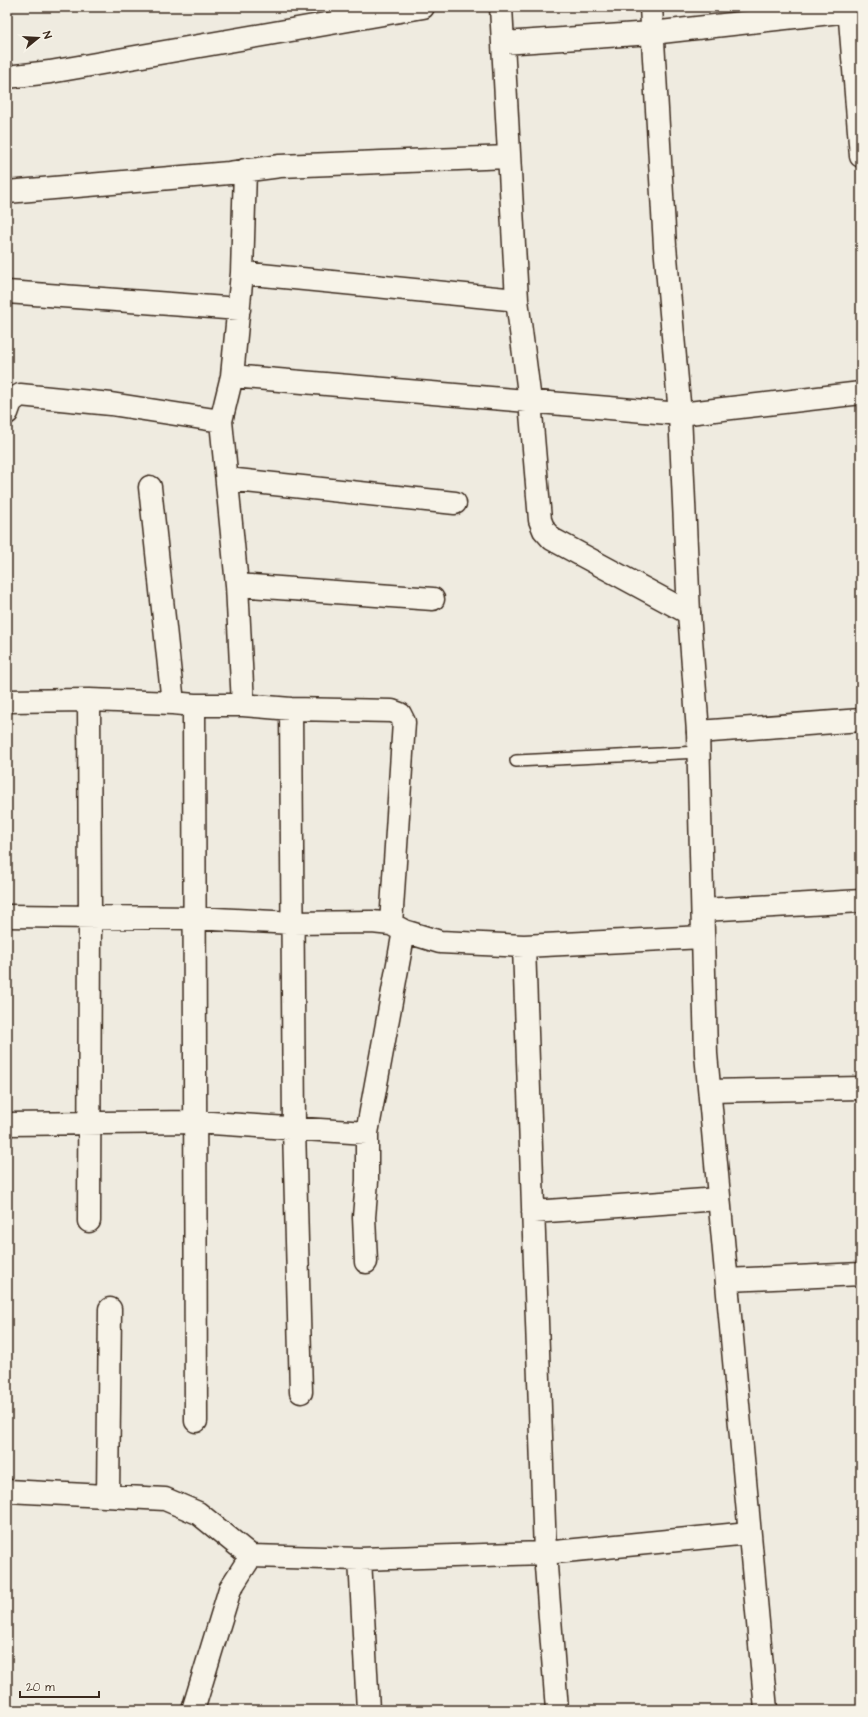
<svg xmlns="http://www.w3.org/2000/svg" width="868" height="1717" font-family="'Architects Daughter',sans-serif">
<rect width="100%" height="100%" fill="#efebe0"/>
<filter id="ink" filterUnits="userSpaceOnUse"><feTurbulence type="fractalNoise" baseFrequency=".025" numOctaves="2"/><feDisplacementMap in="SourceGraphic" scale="8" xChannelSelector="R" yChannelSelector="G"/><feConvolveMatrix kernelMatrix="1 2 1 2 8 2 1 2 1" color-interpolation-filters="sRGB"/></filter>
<g filter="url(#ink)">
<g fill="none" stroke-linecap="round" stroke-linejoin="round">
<defs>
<path id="lane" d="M516,761l183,-9"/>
<path id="street" d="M501,7l16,293 13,101 10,119 4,10 8,9 137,74
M849,7l12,149
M503,43l149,-10 197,-22
M7,77l43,-5 373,-65
M7,192l222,-19 51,-7 229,-9
M242,273l275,27
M7,292l232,17
M232,376l448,38 181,-21
M7,413l4,-11 9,-7 91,9 110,17
M227,479l228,24
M150,487l23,216
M237,585l196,14
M89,700l1,217 -1,304
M7,701l82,-1 84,3 21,2h49l48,4 101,2 8,3 4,8 -13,202
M194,705c0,239 2,477 2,716
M243,705l-6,-120 -16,-164 11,-45 10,-103 3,-103
M291,709l3,419 7,264
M698,732l163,-12
M703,910l158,-9
M7,916l187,2 99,5 79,-1 19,2 13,7 36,11 84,4 179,-9
M710,1091l151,-3
M7,1124l189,-2 171,11
M533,1212l186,-13
M366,1262l-2,-45 3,-36v-48l37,-202
M727,1280l134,-6
M7,1491l158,8 33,14 53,43 109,3
M108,1496l2,-187
M193,1710l37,-121 21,-33
M368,1710l-8,-151 185,-6 -21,-607
M557,1710l-12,-157 204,-20"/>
<path id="secondary" d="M651,7l14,239 15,168 9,199 9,119 8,322 60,656"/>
</defs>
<use href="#lane" stroke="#3b2a1e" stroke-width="14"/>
<use href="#street" stroke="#3b2a1e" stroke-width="25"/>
<use href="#secondary" stroke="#3b2a1e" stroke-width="25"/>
<use href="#lane" stroke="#f7f3e8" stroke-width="11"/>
<use href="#street" stroke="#f7f3e8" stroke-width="22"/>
<use href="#secondary" stroke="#f7f3e8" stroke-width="22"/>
</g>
</g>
<rect width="868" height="1717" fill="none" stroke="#f7f3e8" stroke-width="24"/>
<rect x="12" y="12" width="844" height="1693" fill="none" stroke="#3b2a1e" stroke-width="1.5" filter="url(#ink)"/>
<g transform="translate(38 38) rotate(72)" stroke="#f7f3e8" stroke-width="3" paint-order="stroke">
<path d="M0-3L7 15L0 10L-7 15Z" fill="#3b2a1e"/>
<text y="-6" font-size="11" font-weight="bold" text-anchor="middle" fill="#3b2a1e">N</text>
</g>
<path d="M20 1691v6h79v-6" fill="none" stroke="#3b2a1e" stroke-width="2"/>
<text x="26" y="1691" font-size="12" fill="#3b2a1e" stroke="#f7f3e8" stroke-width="3" paint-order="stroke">20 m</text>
</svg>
